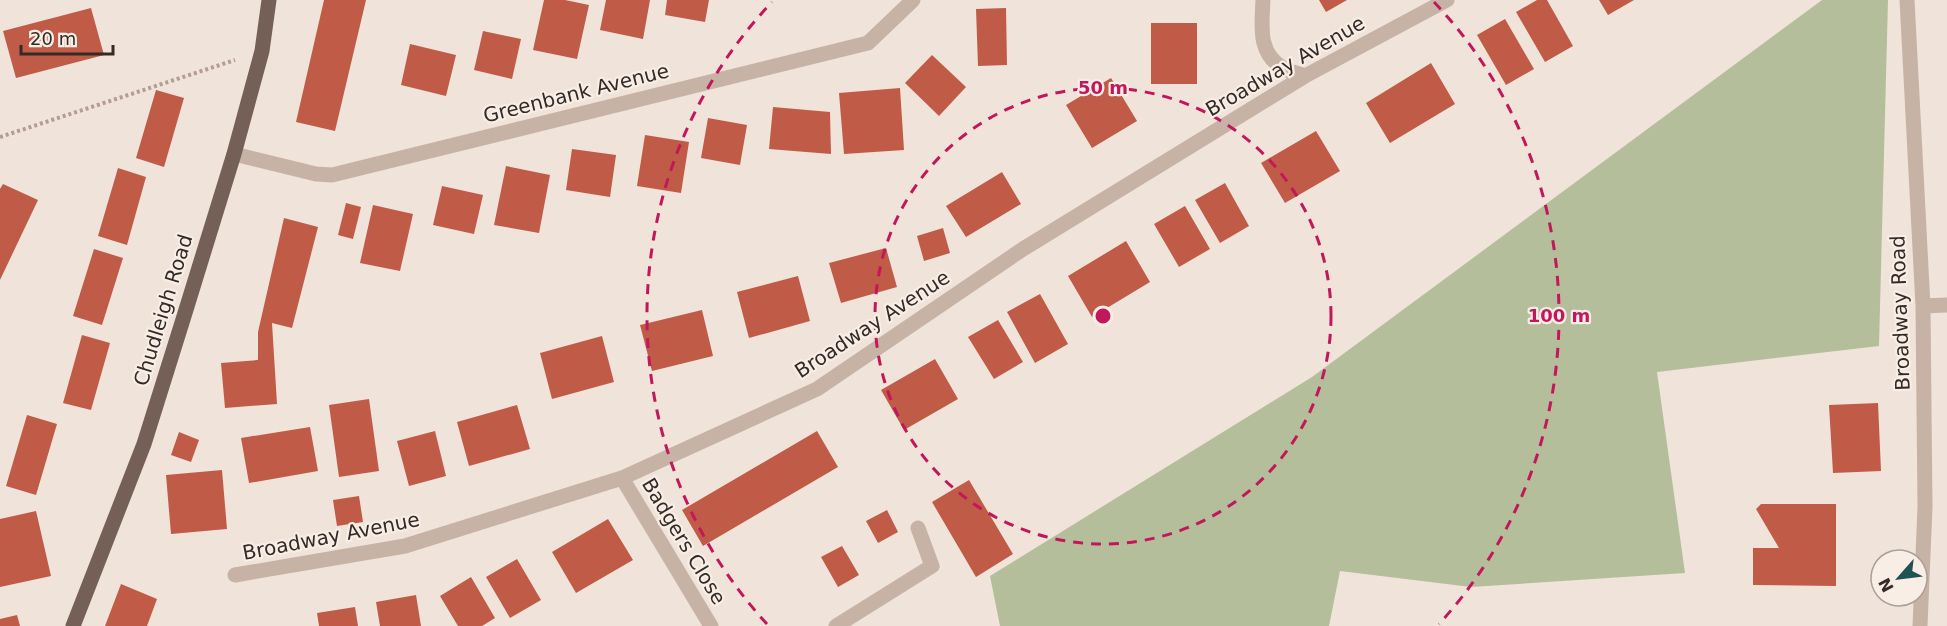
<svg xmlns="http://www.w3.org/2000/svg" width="1947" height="626" font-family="'DejaVu Sans',sans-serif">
<rect width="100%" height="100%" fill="#f0e3d9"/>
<path fill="#b5be9a" d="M1822,0h66l-9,346 -222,26 28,201 -214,14 -131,-16 -11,55h-329l-10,-50 322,-199z"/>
<path fill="#c05b47" d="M324,0h42l-31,131 -39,-9z
M544,0h21l24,5 -12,54 -44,-9z
M606,0h44l-7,39 -43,-9z
M667,0h42l-4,22 -40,-7z
M1319,0h28l-21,12z
M1537,0h10l26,46 -28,16 -29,-50z
M1599,0h35l-26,15z
M91,8l13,47 -88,23 -13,-47z
M1006,8l1,57 -29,1 -2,-57z
M1505,19l29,50 -28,16 -29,-50z
M1151,23h46v61h-46z
M483,31l38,8 -9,40 -38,-9z
M410,44l46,11 -10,41 -45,-11z
M932,55l34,32 -27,29 -34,-33z
M1431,63l24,41 -65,39 -24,-40z
M1111,78l26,43 -45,27 -26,-43z
M900,88l4,62 -60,4 -5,-61z
M156,90l28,8 -20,69 -28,-9z
M773,107l57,5 1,42 -62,-5z
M708,118l39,7 -7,40 -39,-7z
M1316,131l24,40 -55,32 -24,-40z
M645,135l44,7 -8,51 -44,-7z
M572,149l44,6 -6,42 -44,-7z
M506,166l44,9 -11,58 -45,-8z
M118,168l28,9 -19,68 -29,-9z
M1002,172l19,32 -55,33 -20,-31z
M1225,183l24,43 -29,17 -25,-43z
M3,184l35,16 -38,80v-91z
M442,186l41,9 -9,39 -41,-9z
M346,203l15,4 -8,32 -15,-4z
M373,205l40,9 -13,57 -40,-8z
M1185,206l25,43 -31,18 -25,-43z
M284,218l34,9 -26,101 -20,-5 5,81 -52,4 -4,-45 37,-3v-28z
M943,228l7,25 -26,8 -7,-25z
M1126,241l24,41 -58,35 -24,-41z
M886,248l11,39 -56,16 -12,-40z
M94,249l29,9 -21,67 -29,-9z
M798,276l12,45 -61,17 -12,-46z
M1040,294l28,50 -33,19 -28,-51z
M702,310l11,46 -61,15 -12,-46z
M998,320l25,42 -29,17 -26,-42z
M82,335l28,8 -19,67 -28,-7z
M602,336l12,46 -62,17 -12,-46z
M935,359l23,40 -54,31 -23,-40z
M369,399l10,72 -40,6 -10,-72z
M1878,403l3,68 -48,2 -4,-68z
M517,405l13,44 -61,17 -12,-44z
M27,415l30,9 -21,71 -30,-9z
M310,427l8,44 -69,12 -8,-45z
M435,431l11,45 -37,10 -12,-45z
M817,431l21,36 -135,79 -21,-36z
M179,432l20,8 -8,22 -20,-7z
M222,470l5,59 -56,5 -5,-59z
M969,480l44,74 -37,23 -44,-75z
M359,496l4,26 -26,4 -4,-26z
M1761,504h75v82l-83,-1v-37h26l-23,-39z
M887,510l11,22 -20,11 -12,-22z
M36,511l15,65 -51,11v-68z
M608,519l25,41 -57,33 -24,-41z
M842,546l17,29 -21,12 -17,-30z
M517,559l24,41 -31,18 -24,-41z
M471,577l24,41 -13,8h-24l-18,-30z
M121,584l36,15 -10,27h-42z
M416,595l5,31h-41l-4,-24z
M355,607l3,19h-39l-2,-13z
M17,615l3,11h-20v-7z"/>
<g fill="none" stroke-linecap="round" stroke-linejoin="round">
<path stroke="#b39c91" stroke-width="4" stroke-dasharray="3 3" stroke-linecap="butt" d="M0,137l235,-77"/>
<path stroke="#c7b3a6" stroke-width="15" d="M1263,0c-1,25 -6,53 20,68 6,4 15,5 22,8
M1907,0l16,306 2,201 -5,119
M234,154l82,20 16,1 536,-132 45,-43
M1923,306l24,-1
M622,478l89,148
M235,575l170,-29 217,-68 195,-89 206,-140 282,-173 142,-76
M836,626l96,-60 -14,-38"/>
<path stroke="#756058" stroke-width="15" d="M73,626l71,-182 41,-131 49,-159 28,-103 7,-51"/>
</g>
<g fill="none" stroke="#c2185b" stroke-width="3" stroke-dasharray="10 8">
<circle cx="1103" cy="316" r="228"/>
<path d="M767 624A456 456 0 0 1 772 2M1434 2A456 456 0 0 1 1439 624"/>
</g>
<g text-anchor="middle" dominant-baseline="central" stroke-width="4.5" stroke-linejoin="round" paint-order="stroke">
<g font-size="20" fill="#342a27" stroke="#f8eee5">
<text transform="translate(1285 66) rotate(-30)">Broadway Avenue</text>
<text transform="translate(576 93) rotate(-14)">Greenbank Avenue</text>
<text transform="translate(163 310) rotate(-73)">Chudleigh Road</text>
<text transform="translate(1900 313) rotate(-92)">Broadway Road</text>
<text transform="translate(872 324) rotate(-33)">Broadway Avenue</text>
<text transform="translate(331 536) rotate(-11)">Broadway Avenue</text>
<text transform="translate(684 541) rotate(59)">Badgers Close</text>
</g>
</g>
<circle cx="1103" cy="316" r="9" fill="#c2185b" stroke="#f8eee5" stroke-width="3"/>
<g font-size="18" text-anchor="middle" font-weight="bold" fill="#c2185b" stroke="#f8eee5" stroke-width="4.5" stroke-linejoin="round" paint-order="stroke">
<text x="1103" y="94">50 m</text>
<text x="1559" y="322">100 m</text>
</g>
<g transform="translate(1899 578) rotate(242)"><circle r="28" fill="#f8eee5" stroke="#aaa099" stroke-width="1.5"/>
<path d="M0-4.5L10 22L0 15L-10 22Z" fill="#1e5352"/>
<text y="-9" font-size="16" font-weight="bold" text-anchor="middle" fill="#342a27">N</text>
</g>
<path d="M21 45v9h92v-9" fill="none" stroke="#342a27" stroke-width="3"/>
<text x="30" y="45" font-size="18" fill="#342a27" stroke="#f8eee5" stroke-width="4.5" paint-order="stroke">20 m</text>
</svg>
